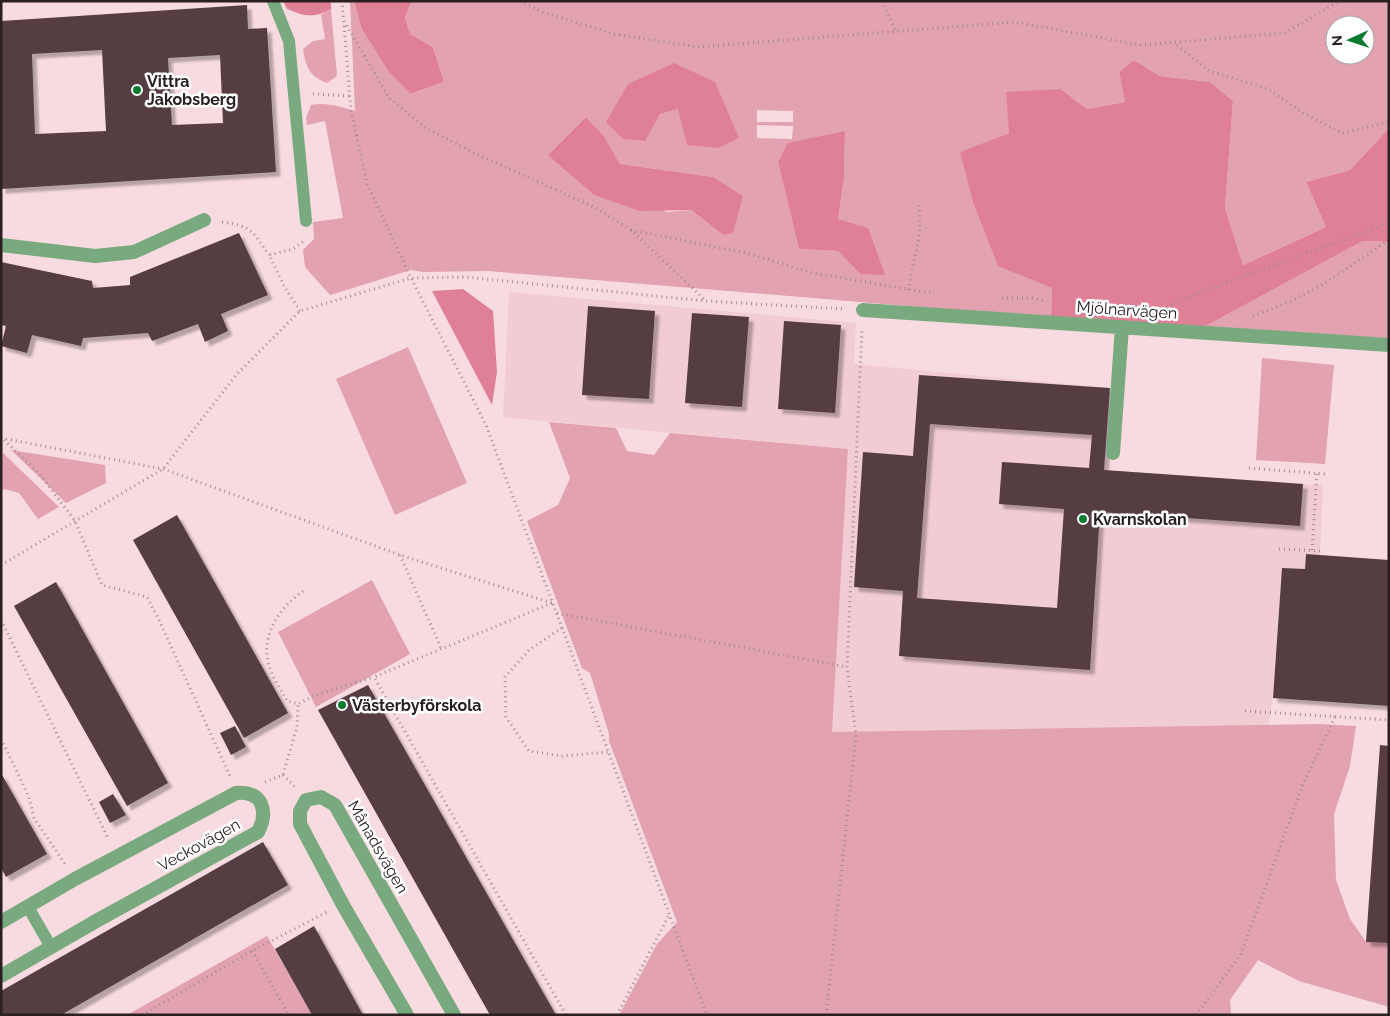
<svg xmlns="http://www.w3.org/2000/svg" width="1390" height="1016" font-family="Raleway,sans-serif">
<defs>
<filter id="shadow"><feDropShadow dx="4.5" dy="4.5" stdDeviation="1" flood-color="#0004"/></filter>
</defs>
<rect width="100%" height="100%" fill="#f8dbe0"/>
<path fill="#f1ccd2" d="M509,292l347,31 -2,41 255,24 -4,82 218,15 -3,70 -13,-1 -2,15 -23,-1 -9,130 -5,28 -437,6 17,-283 -345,-32z"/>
<path fill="#e2a2af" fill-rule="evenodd" d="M350,1h4l7,26 51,67 32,-12 -11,-35 -23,-13 -5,-17 7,-16h977v127l-39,42 -44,12 20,45 -83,38 -18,-57 8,-107 -23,-19 -50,-6 -26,-16 -15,12 6,30 -38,7 -26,-20 -52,44 -48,19 91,136 -1,30 -563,-47 -65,1 -12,-2 -81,25 -25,-28 -2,-17 11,-11 -1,-17 30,-4 -18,-97 -18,4 -1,-7 5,-13c17,-3 29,2 44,6zM1335,25h30v30h-30zM715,82l-37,27 -18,5zM757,110l36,1v11h-36zM586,117l18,19 16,28 93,13 10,58 -32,-25 -24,2 -119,-57zM757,125l36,1 -1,13 -35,-1zM845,131l-1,48 -6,40 22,55 -22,-23 -39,-2 -21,-87z
M331,9l6,67 -10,7c-18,-7 -21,-16 -24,-34l10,-8 12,-2 -4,-24z
M1363,241l26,1v99l-187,-13z
M408,347l59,136 -72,32 -59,-136z
M1262,358l72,7 -9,99 -69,-4z
M549,422l67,6 11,23 27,4 16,-22 178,16 -16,283 486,-8 38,2 -6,40 -16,48 2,66 14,39 16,23 23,1v64l-90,-26 -41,-21 -28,40 1,15h-612l38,-71 20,-22 -68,-181v-7l-19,-61 -8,-5 -55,-147 31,-16 12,-27z
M11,450l94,15 1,18 -40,20z
M1,451l58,56 -21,12 -19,-26 -15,-4 -3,3z
M372,580l38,74 -94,53 -38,-75z
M267,936l45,79h-185z"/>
<path fill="#e08096" d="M283,1h48v8c-17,10 -27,7 -44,0z
M354,1h58l-7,16 5,17 23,13 11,35 -33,12 -22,-22 -28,-45z
M1134,60l26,16 50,6 23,19 -8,107 18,57 83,-38 -20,-45 44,-12 39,-42v114l-26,-1 -161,87 -151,-10 1,-30 -54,-22 -25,-64 -13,-50 49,-19 -3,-41 55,-3 26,20 38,-7 -6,-30z
M674,63l41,19 24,56 -21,10 -31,-3 -9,-36 -18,5 -15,27 -22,-2 -17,-17 22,-38z
M586,117l18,19 16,28 93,13 30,19 -10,37 -10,2 -32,-25 -51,1 -46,-16 -46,-40z
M845,131l-1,48 -6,40 30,9 17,47 -25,-1 -22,-23 -39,-2 -21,-87 10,-19z
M463,289l30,22 4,61 -5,33 -60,-114z"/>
<path fill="#543e42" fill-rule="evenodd" filter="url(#shadow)" d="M247,5l1,24 19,-1 9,144 -275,17v-168zM102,50l4,81 -71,3 -3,-80zM220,55l3,68 -51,2 -4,-67z
M239,233l29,62 -47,19 7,17 -23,11 -7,-18 -46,17 -4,-8 -65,5 -2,8 -49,-11 -5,18 -26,-7 5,-20 -5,-1v-63l91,19 1,7 37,-3v-8z
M588,306l67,5 -6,88 -67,-4z
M692,313l57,4 -7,90 -57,-4z
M784,321l57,4 -6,88 -57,-4z
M919,375l191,13 -6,82 199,14 -3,42 -200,-14 -10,158 -191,-14 4,-65 -49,-4 9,-135 50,4zM930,424l162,11 -3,33 -87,-6 -3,42 65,5 -7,99 -140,-10z
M177,515l111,198 -44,25 -111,-198z
M1306,554l83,6v146l-116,-8 9,-130 23,1z
M56,582l112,201 -41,23 -113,-200z
M368,685l188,330h-66l-172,-305z
M235,726l11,21 -15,8 -11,-22z
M1380,745l9,1v197l-23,-1z
M1,773l46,81 -41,23 -5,-9z
M113,794l13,21 -16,8 -11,-21z
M263,842l25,43 -227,130h-60v-24z
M314,926l49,89h-51l-37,-66z"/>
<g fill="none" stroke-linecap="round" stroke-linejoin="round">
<path stroke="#a18c90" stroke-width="3" stroke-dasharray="1 4" stroke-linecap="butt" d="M342,1l9,110 16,72 44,95 75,147 221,590
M520,1l22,11 72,22 84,13 316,-25 127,23 144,-12 54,-32
M882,1l14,30
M344,21l45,77 37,30 48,25 122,55 35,22 74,70
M1177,45l32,26 59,18 35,24 39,20 47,-11
M313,94l36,2
M222,222c30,4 31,10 47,33
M631,230l115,23 67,20 118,20
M908,290l12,-58 -1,-28
M1002,298h30l11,3
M1162,310l15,-9 212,-78
M300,311l-16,-25 -15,-31 24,-6 12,-9v-1
M1253,316l43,-17 29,-16 64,-43
M1,438l162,31 237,86 152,48
M4,440l35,33 36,48 27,64 45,12 12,23 71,156
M1249,468l77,6
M1279,549l42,2
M1312,550l5,-78
M400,555l41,93
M1,565l162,-96 74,-95 63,-63 111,-33 54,-1 241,24 138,8
M303,591c-24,17 -43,45 -34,75 4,12 12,24 18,35l11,3 15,-8 61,-19
M552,603l-178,74 192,338
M557,613l290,54
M1,620l108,220
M562,628l-33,22 -24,27 1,40 23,34 33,5 46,-4
M1245,711l144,9
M1,739l28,58 5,21 31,46
M283,775l12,12
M265,782l18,-7 14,-48 1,-23
M252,951l37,64
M142,1015l110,-64 75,-39
M617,1015l52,-100
M826,1015l30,-280 -9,-68 15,-339
M1196,1015l45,-61 62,-170 32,-67"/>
<path stroke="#79aa7f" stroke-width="12" d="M273,1l16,40 17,180
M28,907l23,40"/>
<path stroke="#79aa7f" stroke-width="14" d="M1,245l94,11 39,-4 70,-32
M863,310l526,35
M1113,453l9,-126
M1,922l74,-43 161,-86c26,-3 33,18 22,39l-160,88 -97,56
M407,1015l-64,-110 -43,-81v-13l6,-11 15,-3 14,8 119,210"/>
</g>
<g fill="#0a7b30" stroke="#fff" stroke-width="2">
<circle cx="137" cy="90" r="5"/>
<circle cx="1083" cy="519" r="5"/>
<circle cx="342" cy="705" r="5"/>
</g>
<g text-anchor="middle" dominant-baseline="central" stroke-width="5" stroke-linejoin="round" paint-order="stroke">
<g font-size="16" font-weight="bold" fill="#2a2022" stroke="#fff" text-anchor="start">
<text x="147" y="81">Vittra<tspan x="147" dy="18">Jakobsberg</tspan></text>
<text x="1093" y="519">Kvarnskolan</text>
<text x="352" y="705">Västerbyförskola</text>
</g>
<g font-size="16" fill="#2a2022" stroke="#fff">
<text transform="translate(1127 310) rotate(4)">Mjölnarvägen</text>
<text transform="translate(199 845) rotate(-29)">Veckovägen</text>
<text transform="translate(378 847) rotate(60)">Månadsvägen</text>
</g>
</g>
<rect width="1390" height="1016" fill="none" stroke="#2a2022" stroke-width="5"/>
<g transform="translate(1350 40) rotate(267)"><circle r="24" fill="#ffffff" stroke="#aaa6a7"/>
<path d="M0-4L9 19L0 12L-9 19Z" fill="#0a7b30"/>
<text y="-8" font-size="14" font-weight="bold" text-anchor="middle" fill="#2a2022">N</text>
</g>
</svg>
